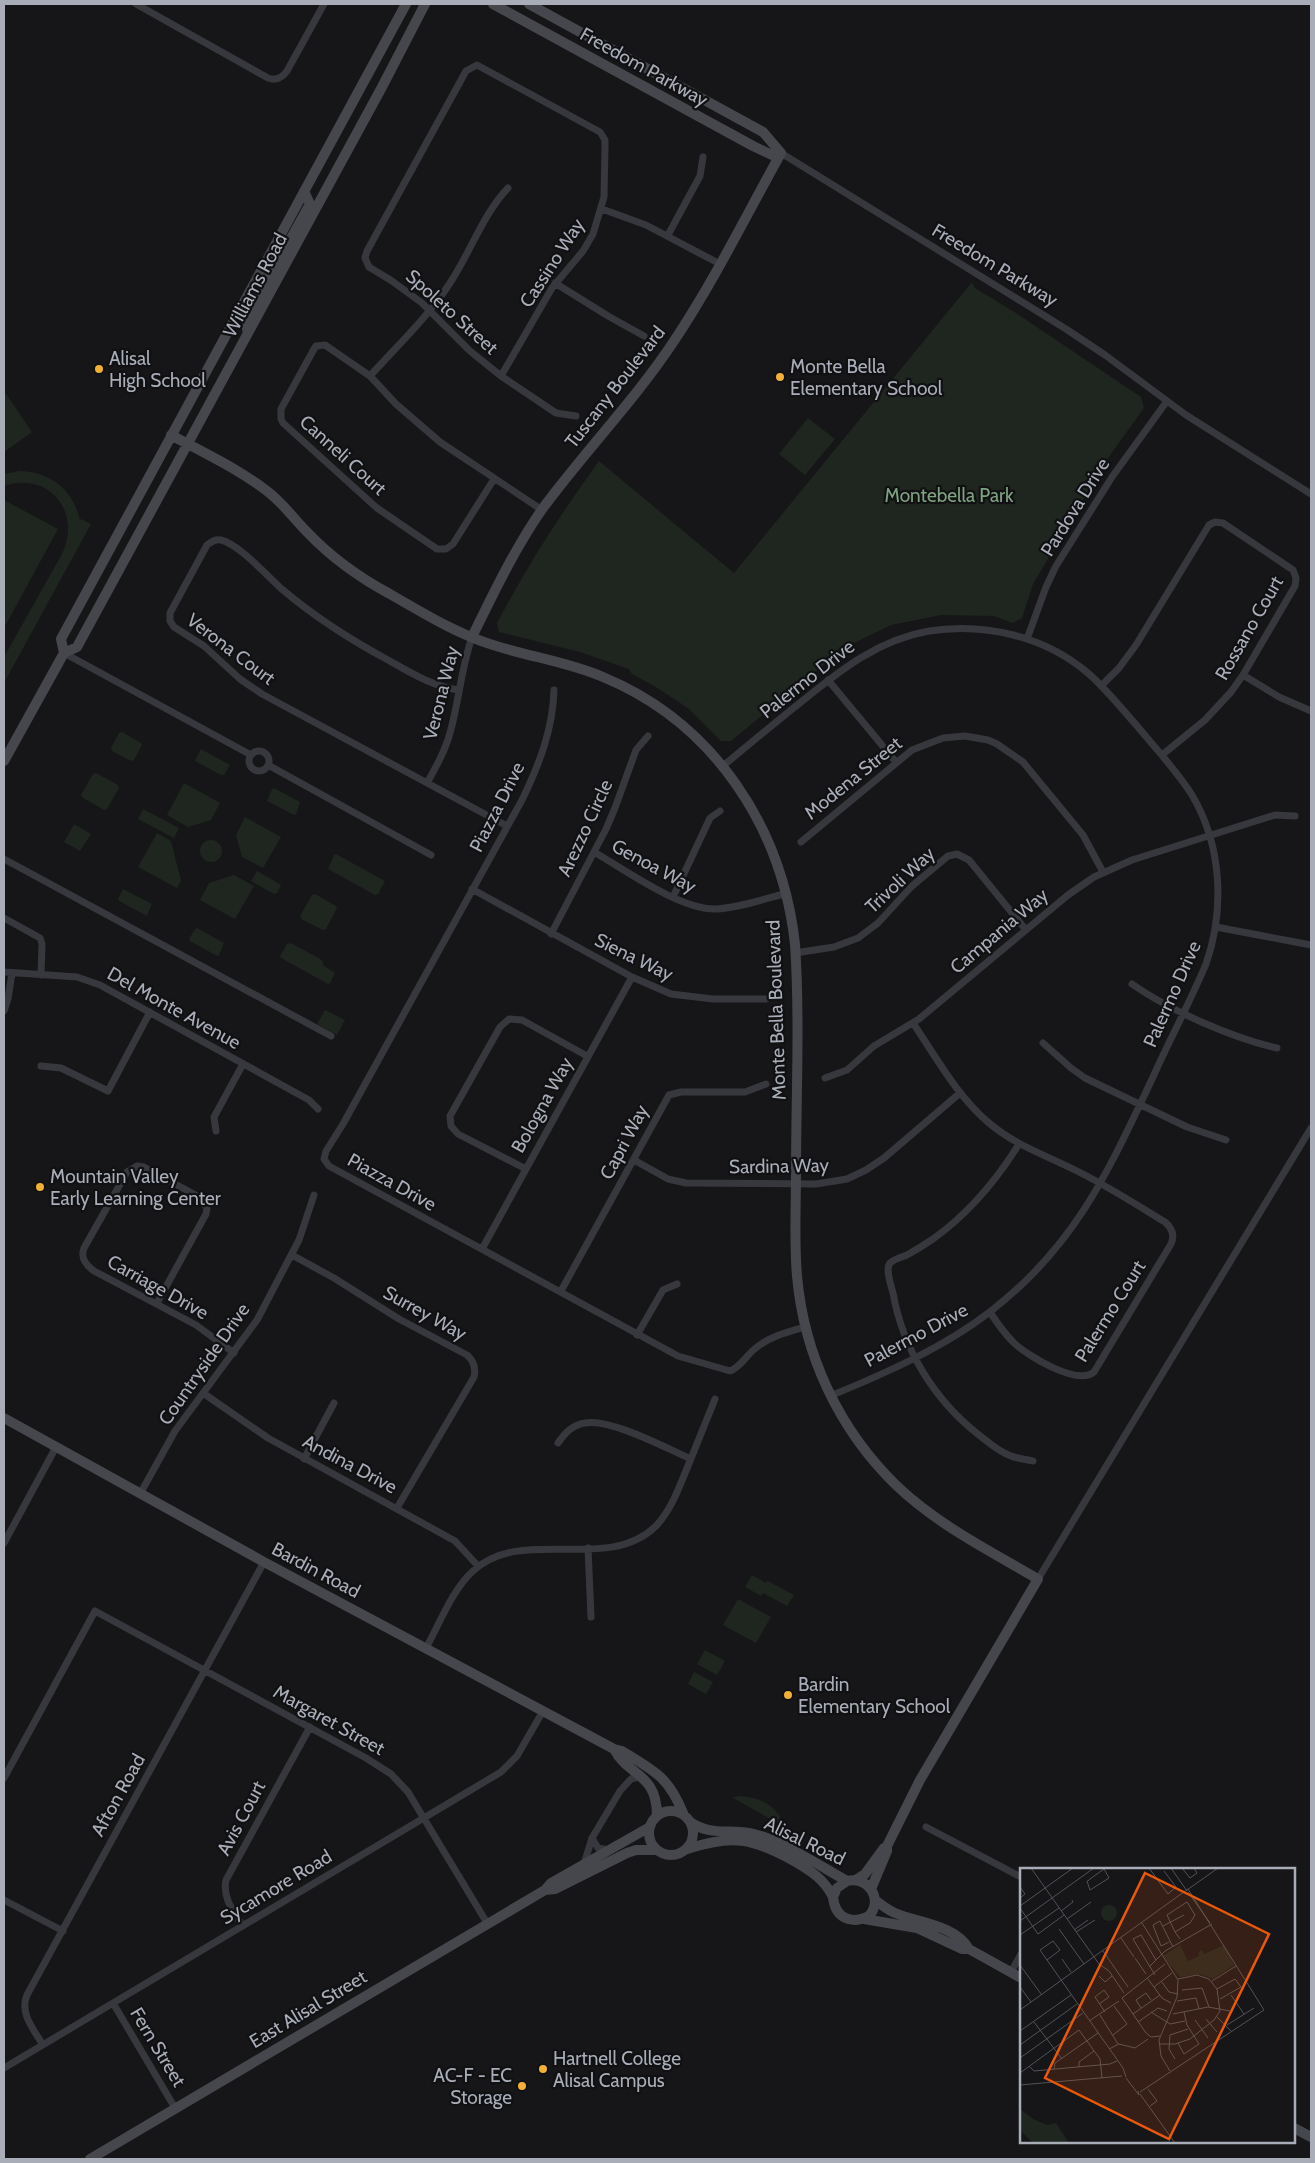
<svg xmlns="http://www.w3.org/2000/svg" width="1315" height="2163" font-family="Cabin,sans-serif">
<rect width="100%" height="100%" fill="#161618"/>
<path fill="#1e261f" d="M972,282l3,6 41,25 125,84 3,11 -36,50 -75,126 -11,34 -9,5 -19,-7 -53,-1 -50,10 -47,23 -113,93h-10l-32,-32 -30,-20 -28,-16 -2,-4 -49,-17 -81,-20 -2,-9c30,-57 64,-110 102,-162l135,112z
M4,391l28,41 -28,20z
M808,418l27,21 -30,36 -26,-21z
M20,471c31,1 53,19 60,49l1,-1 10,5 -87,159v-26l59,-105c18,-42 -15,-81 -59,-66v-12z
M4,500l54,29 -54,99z
M122,732l19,11 1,2 -8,15 -3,1 -19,-10 -1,-3 8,-15z
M201,749l29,16 -6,10h-3l-26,-14z
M96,773l22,12 1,3 -12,21 -3,1 -21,-12 -2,-3 12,-21z
M184,783l36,20 -9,17 -23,7 -21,-12z
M274,788l26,14 -4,12 -2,1 -27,-14 5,-12z
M143,809l36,19 -5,10 -36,-19z
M245,817l36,20 -18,31 -21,-11 -6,-22z
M74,824l17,10 -11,17 -16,-9z
M157,833l14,8 10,40 -4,7 -39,-21z
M200 851a11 11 0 1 1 22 0a11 11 0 1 1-22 0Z
M336,854l49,27 -7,13 -3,1 -47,-26 6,-14z
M257,871l24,14 -4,8 -3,1 -23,-13z
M234,875l20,11 -19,33 -35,-19 9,-17z
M123,889l29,15 -5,12 -28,-15 -1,-2z
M315,894l21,12 1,2 -11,21 -3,1 -22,-11 -1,-3 12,-21z
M197,928l27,15 -5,12 -2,1 -27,-15 -1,-2 6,-10z
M291,943l31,17 2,6 11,7 -5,10 -2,1 -47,-26 -1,-2 7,-12z
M325,1010l20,10 -8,15 -20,-11z
M752,1575l14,8 2,-2 26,14 -7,11 -24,-13 -2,3 -16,-9z
M738,1599l33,18 -15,26 -33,-18z
M705,1650l20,11 -8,14 -20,-11z
M694,1672l19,10 -7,12 -18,-10z
M738,1796c23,1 39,9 47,31l-52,-29z"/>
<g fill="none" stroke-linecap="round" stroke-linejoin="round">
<path stroke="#37383d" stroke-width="7" d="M136,4l132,74c8,3 14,0 19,-7l37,-67
M781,153l285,176 39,26 81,60 125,79
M602,209l44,16 74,39
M668,235l32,-59 3,-19
M555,283l53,33 36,20
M370,376c27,-30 58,-59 80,-93 20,-30 33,-69 58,-95
M501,376l51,-88 31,-37 10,-17 11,-37 1,-50v-7l-5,-8 -123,-67 -11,6 -99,180 -2,7 4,9 23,14 30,22 48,48 31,25 55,37 20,3
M494,479l-41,65 -7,5h-9l-60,-41 -94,-85 -2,-4v-10l33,-60 2,-3 9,-1 45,31 26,28 44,38 102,68
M1027,639l19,-52 10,-21 56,-89 55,-76
M64,653l187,102
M1243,675l36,22 32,14
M828,680l68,82
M1101,686l18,-18 17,-23 73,-120 6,-3 8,1 70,47 3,8 -1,8 -52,89 -12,17 -26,28 -43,35
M458,690c-26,-4 -47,-17 -70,-30 -37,-20 -72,-42 -105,-70 -14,-12 -44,-46 -62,-50 -6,-1 -10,2 -14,5l-37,68v8l4,6 30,19 36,33 22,15 245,132
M554,690c-1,39 -15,75 -32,110l-179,324 -17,27 -2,8 5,7 349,190 52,15c11,-4 17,-17 27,-24 14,-11 31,-15 48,-20
M249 761a10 10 0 1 1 20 0a10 10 0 1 1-20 0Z
M268,765l163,90
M723,766c24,-20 48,-40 73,-60 41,-33 80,-66 133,-75 57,-9 117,6 160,43 18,16 33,35 49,53 18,22 39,44 54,68 30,51 33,114 14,169 -16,38 -36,75 -53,113 -45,95 -77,168 -162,234 -46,36 -107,63 -161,85
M427,783c9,-16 18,-32 23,-50 9,-32 11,-64 22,-96
M801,842l111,-92 31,-12 22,-2 23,4 9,4 26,18 60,73 20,37
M594,852c33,19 85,57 121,57 24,-1 49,-10 72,-16
M4,859l327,177
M472,889l160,88 39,17 42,5h53
M673,897l37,-79 10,-7
M4,918l36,20 2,6 -1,31
M1216,927l95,18
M551,934l55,-105 9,-21 21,-58 12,-14
M795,953l39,-6 24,-9 20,-15 34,-37 36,-30 9,-2 12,6 57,70
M4,972l73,5 23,8 209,115 9,9
M1132,984c37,26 100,54 145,64
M4,1011l4,-12 4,-26
M913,1023c23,34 44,73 76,100 27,23 59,33 90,49 30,15 58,33 86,50 7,6 10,13 6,22l-77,128c-17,14 -66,-16 -80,-29 -9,-9 -17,-20 -24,-31
M1043,1043l28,25 14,10 102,49 39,13
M41,1066l20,2 47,23 42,-79
M825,1078l22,-8 27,-24 45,-27 149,-124 26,-18 38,-17 143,-45 20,1
M216,1131l-2,-14 29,-53
M1019,1144c-23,37 -51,70 -86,95 -9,6 -17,11 -26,16 -5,2 -13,4 -17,8 -5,6 1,22 3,30 10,56 41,107 86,142 9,7 20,17 32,21 6,3 15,3 22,5
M634,1160l34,19 18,4 130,1 31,-5 19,-9 18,-12 76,-65
M526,1169l-68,-35 -7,-8 -1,-10 50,-89 9,-8 13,1 65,36
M482,1249l150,-272
M292,1255l42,23 65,41 68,36c7,6 9,13 7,22l-77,131
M561,1291l108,-196 12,-3h64l21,-8
M157,1303l49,-89 1,-6 -8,-11 -55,-30 -7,-1 -10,6 -43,76c-4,10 2,17 10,23l102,54 38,28
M637,1335l26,-45 14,-6
M203,1393l65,45 187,103 23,25
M558,1443c7,-10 14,-18 27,-20 25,-5 81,25 106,36
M304,1459l30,-56
M140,1494l35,-63 82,-111 42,-80 15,-45
M4,1543l52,-96
M588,1548l3,69
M1038,1579l273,-451
M426,1648c14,-25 26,-58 47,-77 50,-46 134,3 183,-45 16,-17 23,-39 32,-60 9,-22 18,-45 27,-67
M4,1778l91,-167 271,147 25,16 17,18 79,131
M926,1827l95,50
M592,1838l6,10 11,2
M584,1864l8,-26 28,-47 11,-12 11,-3
M4,1900l59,31
M243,1926c-9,-14 -21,-28 -17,-46l84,-153
M1011,1972l10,-18
M113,2003l62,105
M43,2045c-9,-15 -24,-32 -16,-50l237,-433
M4,2068l497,-296 16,-16 26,-45"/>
<path stroke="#45474d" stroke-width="10" d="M493,4l260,142 19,9 9,-2
M529,4l234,128 18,21
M247,329l4,-19 59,-106 -6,-13
M171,435c33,18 66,33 96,56 16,12 27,28 41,42 24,25 52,45 82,61 33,19 67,40 103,51 37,12 75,17 110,32 111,46 179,150 192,267 5,76 1,154 1,230 0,34 -2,68 1,102 7,79 42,154 100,210 41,39 93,65 141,93l-118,201 -33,66v5l-16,38
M472,637c21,-43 43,-89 71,-129 42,-57 92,-108 131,-167 40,-60 72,-125 107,-188
M64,653l-3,-14 345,-635
M4,761l60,-108 13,-6 305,-560 43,-83
M4,1418l260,144 350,187 8,2c32,20 46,25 61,62
M614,1749c14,28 43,23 43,67
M649 1833a22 22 0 1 1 44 0a22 22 0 1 1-44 0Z
M690,1822c22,15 40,6 64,12 29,7 66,32 93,47 21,-5 37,18 22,35 -18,9 -34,2 -36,-19l4,-9 10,-7
M687,1849c46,-15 65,-11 107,12 17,10 30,18 39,36
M856,1880l9,-6 19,-26
M545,1890l10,-1 72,-36 9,-3h21
M875,1900c7,5 13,10 20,13 24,10 60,12 74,36
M864,1919l53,9 45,21h7l52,29
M1294,2128l17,9
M90,2159l455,-269 6,-7 97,-55"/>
</g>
<g fill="#f2b134" stroke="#111113" stroke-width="2">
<circle cx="99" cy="369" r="5"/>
<circle cx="780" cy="377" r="5"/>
<circle cx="40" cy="1187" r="5"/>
<circle cx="788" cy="1695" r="5"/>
<circle cx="543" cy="2069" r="5"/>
<circle cx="522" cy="2086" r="5"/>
</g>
<g text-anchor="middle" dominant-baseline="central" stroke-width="4.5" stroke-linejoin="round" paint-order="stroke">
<g font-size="19" fill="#a8adb8" stroke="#111113">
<text transform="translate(644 67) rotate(29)">Freedom Parkway</text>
<text transform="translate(552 263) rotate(-57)">Cassino Way</text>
<text transform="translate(995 265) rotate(31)">Freedom Parkway</text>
<text transform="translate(255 285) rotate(-62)">Williams Road</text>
<text transform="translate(452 312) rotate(42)">Spoleto Street</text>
<text transform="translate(615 387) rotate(-52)">Tuscany Boulevard</text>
<text transform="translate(343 455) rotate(42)">Canneli Court</text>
<text transform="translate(1075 507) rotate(-58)">Pardova Drive</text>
<text transform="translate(1249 628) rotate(-60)">Rossano Court</text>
<text transform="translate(231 649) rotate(37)">Verona Court</text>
<text transform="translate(807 679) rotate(-38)">Palermo Drive</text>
<text transform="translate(441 693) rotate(-76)">Verona Way</text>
<text transform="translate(853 778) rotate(-39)">Modena Street</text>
<text transform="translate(497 807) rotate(-63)">Piazza Drive</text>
<text transform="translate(585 828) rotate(-65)">Arezzo Circle</text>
<text transform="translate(654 866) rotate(28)">Genoa Way</text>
<text transform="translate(900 880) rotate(-43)">Trivoli Way</text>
<text transform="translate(999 931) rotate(-40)">Campania Way</text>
<text transform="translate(634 957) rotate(26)">Siena Way</text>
<text transform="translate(1172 994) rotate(-66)">Palermo Drive</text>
<text transform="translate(174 1008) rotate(29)">Del Monte Avenue</text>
<text transform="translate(776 1010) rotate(-92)">Monte Bella Boulevard</text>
<text transform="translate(542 1105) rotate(-61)">Bologna Way</text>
<text transform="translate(624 1142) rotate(-62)">Capri Way</text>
<text transform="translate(779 1166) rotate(-1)">Sardina Way</text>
<text transform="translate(392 1182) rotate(29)">Piazza Drive</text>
<text transform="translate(158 1287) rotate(29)">Carriage Drive</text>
<text transform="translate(1110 1311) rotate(-58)">Palermo Court</text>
<text transform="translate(425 1313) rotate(29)">Surrey Way</text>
<text transform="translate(916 1335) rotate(-28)">Palermo Drive</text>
<text transform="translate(204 1364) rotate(-55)">Countryside Drive</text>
<text transform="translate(350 1464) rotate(28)">Andina Drive</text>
<text transform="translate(316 1570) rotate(28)">Bardin Road</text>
<text transform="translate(329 1720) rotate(29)">Margaret Street</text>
<text transform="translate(118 1795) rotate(-61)">Afton Road</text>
<text transform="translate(241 1818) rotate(-62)">Avis Court</text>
<text transform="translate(805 1841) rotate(26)">Alisal Road</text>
<text transform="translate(276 1887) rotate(-31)">Sycamore Road</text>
<text transform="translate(308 2009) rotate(-31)">East Alisal Street</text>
<text transform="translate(158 2047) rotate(59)">Fern Street</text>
</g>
<g font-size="19" fill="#a8adb8" stroke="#111113" text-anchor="start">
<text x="109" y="358">Alisal<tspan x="109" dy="22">High School</tspan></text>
<text x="790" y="366">Monte Bella<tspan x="790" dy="22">Elementary School</tspan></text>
<text x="50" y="1176">Mountain Valley<tspan x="50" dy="22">Early Learning Center</tspan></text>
<text x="798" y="1684">Bardin<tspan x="798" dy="22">Elementary School</tspan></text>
<text x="553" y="2058">Hartnell College<tspan x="553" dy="22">Alisal Campus</tspan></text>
<text x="512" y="2075" text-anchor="end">AC-F - EC<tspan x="512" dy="22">Storage</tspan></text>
</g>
<g font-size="19" fill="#7fa381" stroke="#111113">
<text x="949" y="495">Montebella Park</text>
</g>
</g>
<g transform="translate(1020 1868)">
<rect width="275" height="275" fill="#161618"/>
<path d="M81 45a8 8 0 1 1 16 0a8 8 0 1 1-16 0ZM160,77l8,16 11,-5 -1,-4 4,-2 2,4 20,-9 10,20 -21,14 -13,-5 -20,3 -17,-21zM0,241l13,10 14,6 9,-2 13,20h-36l-13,-13z" fill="#1e261f"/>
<path fill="none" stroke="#505258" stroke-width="1" d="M11,0l68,96 10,7 15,22M129,0l19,26 8,-7 -12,-16M151,0l16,23M162,0l8,10 7,-5 -3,-5M84,1l5,9 -19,12 -3,-9h1l2,-2 14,-10 1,-1M0,19l5,7 -5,4M167,22l31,-22M168,24l22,31M0,38l53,-38M0,40l18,26 26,-19M41,43l12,-9 -1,-2M47,51l24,-17M0,53l74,-53M122,55l36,57 -1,17 -18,43 2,16 9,15M143,58l21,-11M39,61l25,35M54,62l14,-10M56,64l19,-12M155,64l15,-9 5,-8 -8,-13 -20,13 8,17 5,7M0,67l39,-27M101,70l13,19M149,74l-8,4 -8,-21 7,-4 13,26M83,83l25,36M115,90l11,16M42,91l9,13M27,92l13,-10 -7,-9 -13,9 83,118 3,9M0,97l21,29M129,99l16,-16 47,-27M135,107l-22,-36 8,-4 15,25M79,108l6,6 7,-6M128,111l14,19 9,5M192,113l24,-15M142,114l7,10 9,2M0,119l11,15M134,119l18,-14M197,121l18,-10 6,8 -21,12M162,122l20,-2 7,19M211,127l13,19M157,133l19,-3 3,11M79,136l10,-7 -5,-7 -9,7 10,15M121,140l-5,-8 10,-7 5,7M0,142l168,-121M131,144l19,12 15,-3M113,146l27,-19M153,146l35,-7 22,4M80,147l18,29M197,149l14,14M186,151l11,13M175,152l13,18M69,153l30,-20M14,154l28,37M118,154l20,-14 9,3M207,157l27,-17M0,163l51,-36M93,167l14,-11 -13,-18M140,168l-9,1 -5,-4 -24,-35 43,-34M158,175l6,11 15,-10 -12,-19 -3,-13M139,176h16l15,-5 24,-19 6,-9 -3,-22 -8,-10 -12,-4 -19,4M0,177l57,-41M89,181l10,-5 16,4 13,-9M0,190l63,-45M155,191l-6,-10 1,-14 18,-6M9,198l5,5 76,-7 7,-3M59,199v-5l15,-11M34,201l1,-6 43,-30M0,205l59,-43 21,29 2,19M106,210l13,17 -1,-4M0,217l102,-9M128,221l9,12 -7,5M120,224l124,-82 -76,-121M120,226l35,49"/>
<path fill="#e8590c" fill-opacity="0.15" stroke="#e8590c" stroke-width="2.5" d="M125,5l124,61 -100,205 -124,-61z"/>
<rect width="275" height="275" fill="none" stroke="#a8adb8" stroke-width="2.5"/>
</g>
<rect width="1315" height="2163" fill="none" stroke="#a8adb8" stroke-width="10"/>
</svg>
